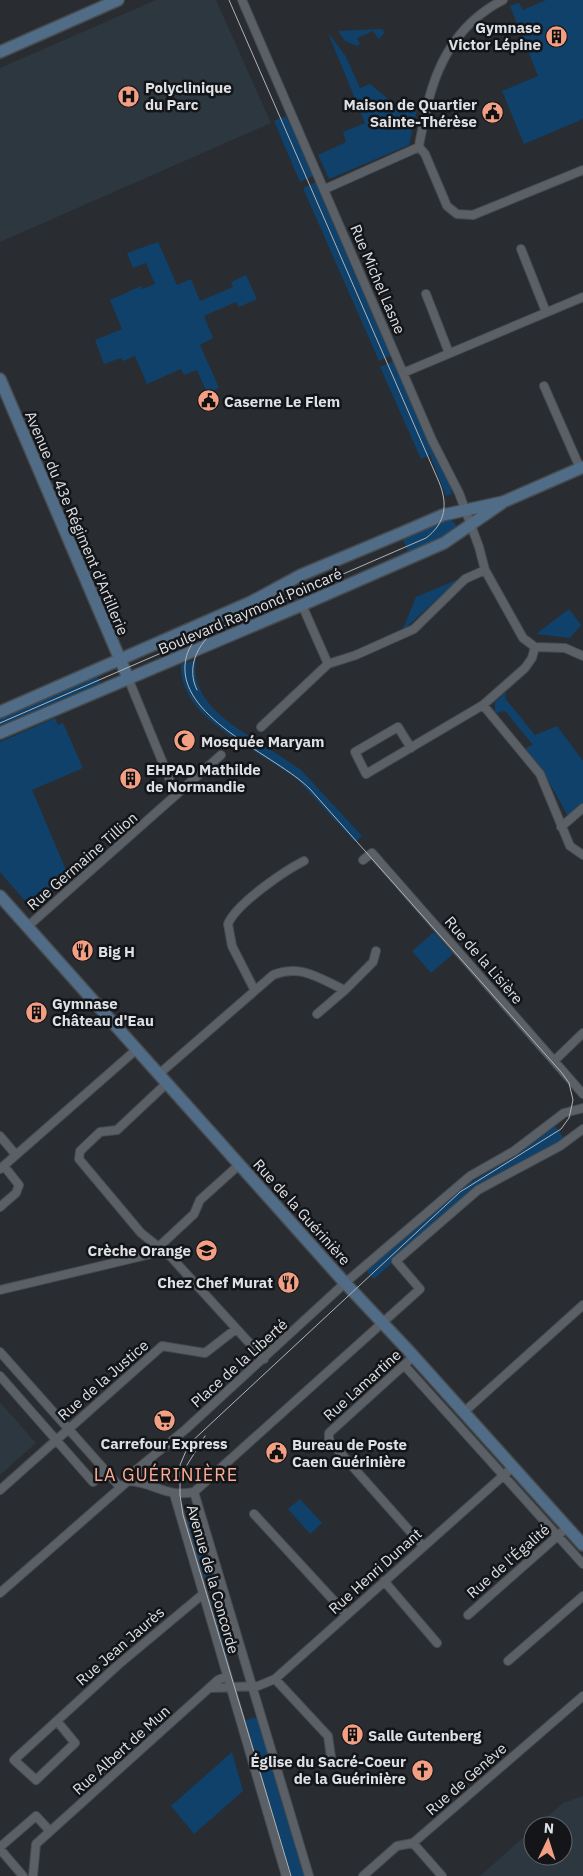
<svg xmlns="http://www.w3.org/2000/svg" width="583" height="1876" font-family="'IBM Plex Sans',sans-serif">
<rect width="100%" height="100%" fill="#292d32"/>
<path fill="#2d3740" d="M156,0h60l55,123 -271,119v-174z
M0,1402l36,41 -36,32z
M583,1796v80h-103l53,-47v27h30v-30h-26l26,-23z"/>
<path fill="#0f416a" d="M546,0h37v119l-59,25 -22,-53 36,-15 -28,-70 9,-3 4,7z
M383,29l1,4 -5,6 -6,-8 -16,7 3,6 -3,2 -12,-5 -7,-10z
M328,33l17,22 15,33 10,-4 23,19 24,7 -8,35 -80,34 -11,-24 28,-13 -3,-10 22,-9z
M285,116l5,6 23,54 -13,6 -26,-61z
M316,182l76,173 -13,6 -76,-173z
M158,242l19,43 14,-6 9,22 33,-14 -2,-5 15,-7 11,24 -18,8 -3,-5 -32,14 9,22 -13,7 19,43 -12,5 -10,-23 -13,5 -3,-6 -34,15 -12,-28 -12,5 -2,-3 -17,6 -9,-24 27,-11 -12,-29 31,-14 1,3 13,-5 -9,-21 -13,5 -6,-15z
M394,361l56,123 2,10 -6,2 -16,-41 -9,4 -41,-92z
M450,518l6,7v7l-47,22 -8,-19z
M461,578l-1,1 -58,52 14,-34z
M569,609l12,16 -11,13 -34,-4z
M196,660c-6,36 28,61 55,77l-5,9c-29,-18 -67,-44 -65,-82z
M95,671l6,14 -101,41v-11z
M506,692l-1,6 30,37 22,-9 26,35v43l-14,14 -26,-47 -18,-23 8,-3 -28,-34 -10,2v-11z
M55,718l3,7 5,-2 20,45 -51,22 37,87 -36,33 -33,-38v-130z
M256,740l45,30 61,66 -7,6 -59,-64 -45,-29z
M434,932l19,22 -22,19 -19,-22z
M555,1126l9,12 -109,69 -81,72 -9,-9 101,-85 56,-34z
M300,1499l22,24 -12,11 -22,-25z
M196,1515l20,67 -3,1 -2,-6 -10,2 -18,-60z
M217,1598l6,4 15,51 -14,4 -16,-57z
M257,1717l47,159h-15l-46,-155z
M232,1752l11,39 -49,43 -23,-28z"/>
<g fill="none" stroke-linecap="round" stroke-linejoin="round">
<defs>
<path id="street" d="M242,0l190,440 27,53 20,54 6,23 38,68 12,9 30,1 18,8
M419,147c1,-10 4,-20 6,-30 9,-50 31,-93 78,-117
M325,189l94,-42 6,7 22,52 10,8 16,1 110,-45
M521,249l25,63
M426,294l23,59
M403,373l180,-76
M544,386l36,82
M302,605l26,59
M128,678l48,117
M483,705l57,69 30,72 13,9
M261,727l67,-63 28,-9 58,-26 51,-50 20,-9
M411,748l-13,-21 -43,25 11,22 117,-69 42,-37 7,-10 3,-11
M561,827l22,-19
M363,860l9,-7 211,241
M27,927l194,-172
M254,989l-22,-43 -4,-22c8,-20 56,-53 76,-63
M317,1014l28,-24
M554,1061l29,-28
M159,1074l114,-99c28,-11 45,3 72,15l28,-28 3,-11
M167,1083l-50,47 -17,2 -20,19 -1,8 62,74 30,24 93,102
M0,1136l16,19
M0,1169l137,-120
M0,1207l16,-14 3,-8 -15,-19
M0,1290l151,-36 43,-40 6,-14 40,-36
M0,1352l120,135
M414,1356l-85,77v7l94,106
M404,1365l179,199
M0,1376l93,106 12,-11
M464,1412l119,-107
M128,1481c26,1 38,17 66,11
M146,1484l-1,-13 4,-10
M0,1490l162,-144 43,7 31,-24
M194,1492l226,-203 -24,-28 82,-71 82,-44 23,-17
M194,1492l115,384
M174,1494l112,382
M254,1514l93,101
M384,1581l53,62
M0,1593l128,-112 3,-7 55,-45 159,-146 125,-107 44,-25 50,-38 19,-5
M468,1615l94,-83
M508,1661l75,-65
M275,1679l53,57 4,28
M210,1688l48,-2 17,-7 238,-212
M57,1721l18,22 -39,37 -22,-20 104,-95 85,-71
M413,1843l29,33
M0,1847l36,-31 14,15
M0,1849l23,27
M33,1876l3,-32 182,-164 9,-4
M363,1876l34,-30 16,-3 170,-147"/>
<path id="secondary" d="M0,52l118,-52
M0,379l128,299
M0,712l251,-110 50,-27 105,-44 37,-16 60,-13 80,-35
M0,733l302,-128 142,-62 58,-40
M0,896l345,387 63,67 175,195"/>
</defs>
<use href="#street" stroke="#464b4f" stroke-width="10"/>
<use href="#secondary" stroke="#464b4f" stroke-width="14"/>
<use href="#street" stroke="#5b6066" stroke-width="8"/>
<use href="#secondary" stroke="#516c86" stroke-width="11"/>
<path stroke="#b0b4b8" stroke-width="1" d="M208,627c-12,10 -22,21 -23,38 -4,55 91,90 125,124l252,284 7,10 4,17 -4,18 -8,11 -101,63 -271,252 -9,21v30l3,20 108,361
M197,690c-11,-22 0,-46 19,-60
M0,723l426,-185c20,-15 22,-34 13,-56l-210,-482
M187,1465l18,-29"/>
</g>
<defs>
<symbol id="building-disc" viewBox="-11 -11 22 22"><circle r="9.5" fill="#f39f84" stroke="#131518"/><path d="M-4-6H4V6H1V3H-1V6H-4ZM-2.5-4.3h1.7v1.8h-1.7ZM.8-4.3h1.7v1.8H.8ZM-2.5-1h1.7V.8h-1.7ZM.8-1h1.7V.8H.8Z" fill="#111"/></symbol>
<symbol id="hospital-disc" viewBox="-11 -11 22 22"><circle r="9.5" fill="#f39f84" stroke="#131518"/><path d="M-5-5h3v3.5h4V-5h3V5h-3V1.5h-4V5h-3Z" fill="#111"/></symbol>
<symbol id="civic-disc" viewBox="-11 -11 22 22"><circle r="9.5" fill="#f39f84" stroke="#131518"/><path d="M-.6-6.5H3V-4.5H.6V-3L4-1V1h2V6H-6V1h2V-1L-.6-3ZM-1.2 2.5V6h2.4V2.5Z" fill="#111"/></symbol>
<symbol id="mosque-disc" viewBox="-11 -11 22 22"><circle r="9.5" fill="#f39f84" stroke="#131518"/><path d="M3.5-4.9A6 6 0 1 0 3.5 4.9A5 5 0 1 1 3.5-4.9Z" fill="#111"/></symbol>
<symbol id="restaurant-disc" viewBox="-11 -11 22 22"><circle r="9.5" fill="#f39f84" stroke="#131518"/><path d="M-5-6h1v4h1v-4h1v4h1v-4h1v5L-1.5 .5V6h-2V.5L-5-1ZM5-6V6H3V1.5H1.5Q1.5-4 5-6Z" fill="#111"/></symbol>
<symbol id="school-disc" viewBox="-11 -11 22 22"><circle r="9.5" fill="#f39f84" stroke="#131518"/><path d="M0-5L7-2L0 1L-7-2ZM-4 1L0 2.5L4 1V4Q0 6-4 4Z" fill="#111"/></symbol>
<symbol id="supermarket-disc" viewBox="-11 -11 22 22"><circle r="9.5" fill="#f39f84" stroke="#131518"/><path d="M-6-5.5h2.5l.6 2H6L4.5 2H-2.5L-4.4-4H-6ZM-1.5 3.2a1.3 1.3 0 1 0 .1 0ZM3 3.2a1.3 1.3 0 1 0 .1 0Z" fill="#111"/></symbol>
<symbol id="church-disc" viewBox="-11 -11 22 22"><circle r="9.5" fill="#f39f84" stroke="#131518"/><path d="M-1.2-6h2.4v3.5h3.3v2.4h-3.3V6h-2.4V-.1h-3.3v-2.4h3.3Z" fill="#111"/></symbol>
</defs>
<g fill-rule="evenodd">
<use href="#building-disc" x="544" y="24" width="25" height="25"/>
<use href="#hospital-disc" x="116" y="84" width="25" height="25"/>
<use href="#civic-disc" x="480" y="100" width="25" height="25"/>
<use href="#civic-disc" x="196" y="388" width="25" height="25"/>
<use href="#mosque-disc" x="172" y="728" width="25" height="25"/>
<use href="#building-disc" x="118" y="766" width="25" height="25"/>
<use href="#restaurant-disc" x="70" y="938" width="25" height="25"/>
<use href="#building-disc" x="24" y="1000" width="25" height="25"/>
<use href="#school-disc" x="194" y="1238" width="25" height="25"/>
<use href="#restaurant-disc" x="276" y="1270" width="25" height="25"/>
<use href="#supermarket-disc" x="152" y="1408" width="25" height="25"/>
<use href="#civic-disc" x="264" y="1440" width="25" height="25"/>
<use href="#building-disc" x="340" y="1722" width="25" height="25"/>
<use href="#church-disc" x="410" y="1758" width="25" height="25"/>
</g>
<g text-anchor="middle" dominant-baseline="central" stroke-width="5" stroke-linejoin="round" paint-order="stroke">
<g font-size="15" font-weight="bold" fill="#dde0e4" stroke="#131518" text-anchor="start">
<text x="541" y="27" text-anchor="end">Gymnase<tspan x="541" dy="17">Victor Lépine</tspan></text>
<text x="145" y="87">Polyclinique<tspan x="145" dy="17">du Parc</tspan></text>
<text x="477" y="104" text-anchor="end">Maison de Quartier<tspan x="477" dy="17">Sainte-Thérèse</tspan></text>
<text x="224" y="401">Caserne Le Flem</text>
<text x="201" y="741">Mosquée Maryam</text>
<text x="146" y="769">EHPAD Mathilde<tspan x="146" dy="17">de Normandie</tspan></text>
<text x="98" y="951">Big H</text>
<text x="52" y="1003">Gymnase<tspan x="52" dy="17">Château d'Eau</tspan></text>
<text x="191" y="1250" text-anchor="end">Crèche Orange</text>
<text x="273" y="1282" text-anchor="end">Chez Chef Murat</text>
<text x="164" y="1443" text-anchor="middle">Carrefour Express</text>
<text x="292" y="1444">Bureau de Poste<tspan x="292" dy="17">Caen Guérinière</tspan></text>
<text x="368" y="1735">Salle Gutenberg</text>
<text x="406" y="1761" text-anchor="end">Église du Sacré-Coeur<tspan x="406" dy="17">de la Guérinière</tspan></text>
</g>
<g font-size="15" fill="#dde0e4" stroke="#131518">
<text transform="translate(378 279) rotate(67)">Rue Michel Lasne</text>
<text transform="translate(77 523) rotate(67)">Avenue du 43e Régiment d'Artillerie</text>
<text transform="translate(250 611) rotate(-23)">Boulevard Raymond Poincaré</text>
<text transform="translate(82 861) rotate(-41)">Rue Germaine Tillion</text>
<text transform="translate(484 960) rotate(49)">Rue de la Lisière</text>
<text transform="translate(302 1212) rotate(48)">Rue de la Guérinière</text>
<text transform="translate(239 1363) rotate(-42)">Place de la Liberté</text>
<text transform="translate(103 1380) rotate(-41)">Rue de la Justice</text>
<text transform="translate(362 1385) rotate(-42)">Rue Lamartine</text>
<text transform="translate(508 1561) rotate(-41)">Rue de l'Égalité</text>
<text transform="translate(375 1571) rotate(-42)">Rue Henri Dunant</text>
<text transform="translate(213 1579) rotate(74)">Avenue de la Concorde</text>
<text transform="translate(120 1646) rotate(-41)">Rue Jean Jaurès</text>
<text transform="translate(121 1750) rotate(-42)">Rue Albert de Mun</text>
<text transform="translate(466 1779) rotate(-41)">Rue de Genève</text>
</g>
<g font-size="18" letter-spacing="1" fill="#fcad94" stroke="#131518">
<text x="166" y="1474">LA GUÉRINIÈRE</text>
</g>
</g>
<g transform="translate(548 1841) rotate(4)"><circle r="24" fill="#131518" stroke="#64666a"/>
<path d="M0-4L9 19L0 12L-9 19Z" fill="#f39f84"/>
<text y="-8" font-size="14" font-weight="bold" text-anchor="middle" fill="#dde0e4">N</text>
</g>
</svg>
